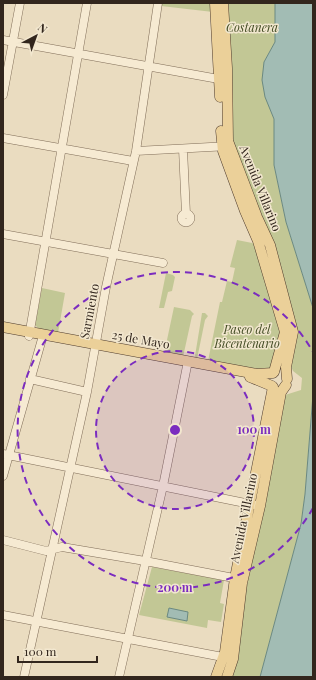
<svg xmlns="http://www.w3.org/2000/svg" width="316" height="680" font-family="'Playfair Display',serif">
<rect width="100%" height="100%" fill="#eadcc0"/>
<path fill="#c2c795" d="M161,3h51l1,9 -52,-6z
M226,3h49v39l-11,20 6,46 4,11v46l12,57 27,86v87l-8,99 -4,30 -41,153h-29l16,-92 38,-190 16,-5 1,-12 -9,-7 -3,-7 5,-29 -63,-189z
M237,240l20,4 26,89 -10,33 -7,6 -58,-11 12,-59h2l5,-21 5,1 3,-14 -5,-1z
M166,273l7,2 2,2 -3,14 -4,1 -4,16h-5z
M42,288l23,5 -7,40 -19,-4 -4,-4z
M174,307l16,3 4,4 -2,2 -9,41 -19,-3z
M202,313h3l3,3 -3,4 -8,39 -3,-1 1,-2z
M152,567l72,13 -4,23 4,1 -3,18 -13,-2 -1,8 -68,-13z"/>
<path fill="#a2bcb4" stroke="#6b8981" d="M275,3h38v305l-27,-86 -12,-57v-46l-9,-22 -3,-17 2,-18 11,-20z
M313,395v282h-53l41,-153 4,-30z
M169,608l19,4 -1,9 -20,-4z"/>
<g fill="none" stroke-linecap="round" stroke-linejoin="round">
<defs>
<path id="minor" d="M3,40l221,40
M3,95l17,-92
M3,138l130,23
M183,149l3,65
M136,151l93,-5
M181.5 218a4.5 4.5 0 1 1 9 0a4.5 4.5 0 1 1-9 0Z
M3,234l160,29
M29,336l58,-333
M30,379l57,13
M3,454l252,51
M3,476l39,-137
M3,540l43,11 16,-4 83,14 94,18
M3,615l225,43
M24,677l63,-285 19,-105 30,-136 22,-148
M119,677l44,-191 25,-125"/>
<path id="major" d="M215,3l5,94
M223,3l4,65 1,73 29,76 13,28 23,87 -7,35 1,12
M221,131l2,20 22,60 13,30 27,91 -11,40
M3,327l254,47 16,-1
M250,377l22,9
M216,677l9,-25 10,-74 38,-191
M227,677l6,-18 9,-76 18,-77 21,-114 5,-7"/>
</defs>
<use href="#minor" stroke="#816e59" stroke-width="9"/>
<use href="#major" stroke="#4f3c2e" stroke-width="11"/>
<use href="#minor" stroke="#f6ead2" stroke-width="8"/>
<use href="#major" stroke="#ebd099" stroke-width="10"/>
</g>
<circle cx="175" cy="430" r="79" fill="#7b2cbf" fill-opacity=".12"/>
<g fill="none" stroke="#7b2cbf" stroke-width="2" stroke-dasharray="7 5">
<circle cx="175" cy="430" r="79"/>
<path d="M313 508A158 158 0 1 1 313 352"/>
</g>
<g text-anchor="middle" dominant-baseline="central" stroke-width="3" stroke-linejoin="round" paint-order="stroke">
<g font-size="12" font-style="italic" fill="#444d25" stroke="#f2e7cf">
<text x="252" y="27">Costanera</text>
<text x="247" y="329">Paseo del<tspan x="247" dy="14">Bicentenario</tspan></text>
</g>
<g font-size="12" fill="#32261d" stroke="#f2e7cf">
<text transform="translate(261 188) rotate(68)">Avenida Villarino</text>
<text transform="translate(89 311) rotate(-79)">Sarmiento</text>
<text transform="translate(141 339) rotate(10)">25 de Mayo</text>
<text transform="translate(243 518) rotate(-78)">Avenida Villarino</text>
</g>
</g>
<circle cx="175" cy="430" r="6" fill="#7b2cbf" stroke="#f2e7cf" stroke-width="2"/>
<g font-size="12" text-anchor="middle" font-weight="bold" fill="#7b2cbf" stroke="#f2e7cf" stroke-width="3" stroke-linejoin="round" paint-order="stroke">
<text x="254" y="434">100 m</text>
<text x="175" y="592">200 m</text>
</g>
<rect width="316" height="680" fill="none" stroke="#32261d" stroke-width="8"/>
<g transform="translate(36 36) rotate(41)" stroke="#f2e7cf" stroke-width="3" paint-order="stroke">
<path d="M0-3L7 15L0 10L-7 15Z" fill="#32261d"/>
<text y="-6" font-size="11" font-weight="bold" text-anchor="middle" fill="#32261d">N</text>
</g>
<path d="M18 656v6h79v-6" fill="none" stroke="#32261d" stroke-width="2"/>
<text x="24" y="656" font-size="12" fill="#32261d" stroke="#f2e7cf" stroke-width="3" paint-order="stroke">100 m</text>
</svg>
